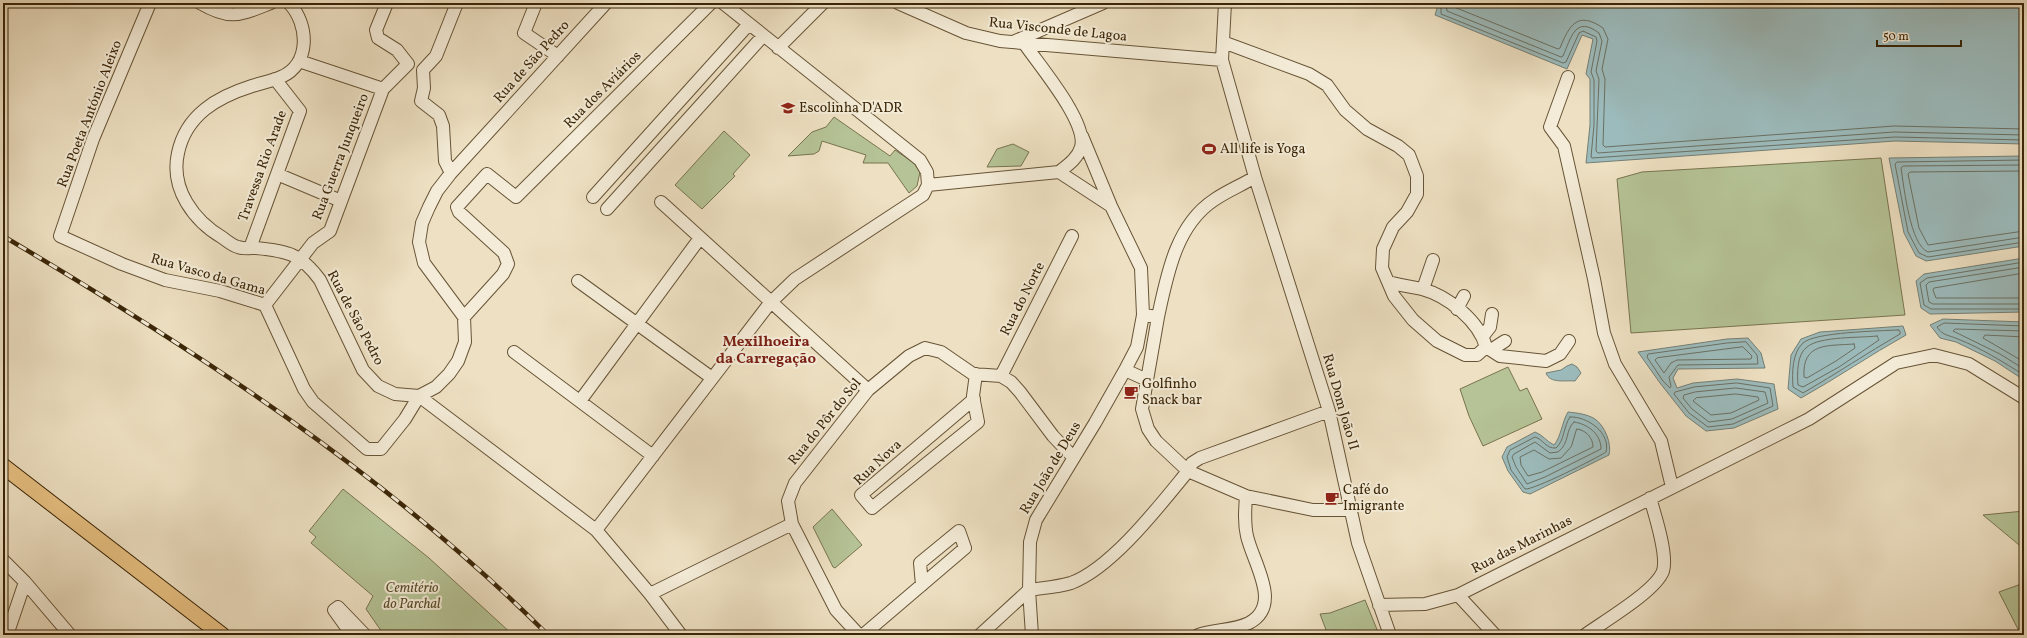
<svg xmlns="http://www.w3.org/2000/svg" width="2027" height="638" font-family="Vollkorn,serif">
<rect width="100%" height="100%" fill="#eee1c3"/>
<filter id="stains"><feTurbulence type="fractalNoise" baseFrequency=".005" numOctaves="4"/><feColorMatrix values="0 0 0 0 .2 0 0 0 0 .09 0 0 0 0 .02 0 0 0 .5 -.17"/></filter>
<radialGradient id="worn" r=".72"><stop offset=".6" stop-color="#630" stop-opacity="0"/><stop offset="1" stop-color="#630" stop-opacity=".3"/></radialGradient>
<path fill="#b5c396" stroke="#78744e" d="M834,117l56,39 5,-6 19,13 6,9 -3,14 -8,7 -21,-30h-25l3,-8 -44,-14 -3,10 -5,3 -26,2 24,-24 14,-5z
M724,131l26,24 -17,19 2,2 -33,33 -27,-24z
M1013,144l16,8 -8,14 -34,1 10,-18z
M1881,158l24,157 -274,18 -14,-154 25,-7z
M1508,367l12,24 7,-3 15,31 -59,27 -14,-30 -9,-27z
M343,489l86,69 84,77h-129l-18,-26 7,-13 -62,-53 5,-6 -7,-6z
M832,509l30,36 -27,23 -2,-1 -20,-40z
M2024,511v38l-41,-34z
M2024,583v52h-3l-22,-43z
M1365,600l13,32 -9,3h-41l-8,-21 10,-1z"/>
<path fill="#9cbbbc" stroke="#757f74" d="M1433,3h591v141l-129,-3 -309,22 4,-38v-46l-4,-5 7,-35 -11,-4 -15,34 -132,-54 3,-10z
M2024,156v90l-98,15 -10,-5 -12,-23 -15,-75z
M2024,258v54l-94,2 -9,-6 -5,-27 8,-7z
M1943,319l81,3v58l-29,-19 -39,-19 -16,-4 -10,-13z
M1903,326l3,9c-36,20 -69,43 -105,63l-13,-9 3,-34 10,-16 19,-7z
M1748,338l13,15 4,15 -87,1 -5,9 4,10 16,-5 44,-4 37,5 4,25 -44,19 -28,3 -20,-15 -26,-33 -22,-31 89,-13z
M1572,364l5,3 4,6 -6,8c-10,-1 -25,3 -29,-8l15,-3 6,-4z
M1568,412c9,1 19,2 27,7 10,7 17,25 14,36l-79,39 -7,-2 -15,-21 -6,-14 5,-10 28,-15c8,3 11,9 19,13 7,-8 8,-23 14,-33z"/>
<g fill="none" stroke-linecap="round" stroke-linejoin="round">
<path stroke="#6b7062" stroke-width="1" d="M1441,3v11l122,49 3,-1 13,-29 4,-2 13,6 1,4 -6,31 3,8v45l-3,32 1,1 303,-21 129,3
M1446,3l1,8 114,46 2,-1c8,-18 12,-41 36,-23l3,8 -6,30 3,8 -3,72 2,2 296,-21 130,3
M1452,3l2,4 104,42 2,-1c9,-22 17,-38 43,-20l5,11 -6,30 3,10 -2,66 2,2 289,-21 130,3
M2024,160l-127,2 -2,2 13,68 11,21 9,4 96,-15
M2024,165l-121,1 -2,2c3,19 9,77 27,84l96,-15
M2024,171l-114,1 -2,2 11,54 9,17 96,-14
M2024,262l-97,16 -7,5 4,22 7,4h93
M2024,267l-95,15 -3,3 3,17 4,2h91
M2024,273l-90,15 -1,2 3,8h88
M2024,326l-80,-3 -7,4c6,9 12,8 21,12 23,9 45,23 66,36
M1898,330l2,1v3c-33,19 -64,40 -97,59l-10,-6c-1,-14 -1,-34 10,-44 12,-11 76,-12 95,-13z
M2024,331l-69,-2 -2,2 47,23 24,15
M1877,336l2,4 -40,27 -36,20 -5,-2c-1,-12 -1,-31 9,-38 13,-11 53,-9 70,-11z
M2024,337l-39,-2 -2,3 41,24
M1746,342l11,13 1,9 -80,1 -9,12 2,9 -1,2 -7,-7 -16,-24 1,-3 79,-11z
M1854,344l1,4 -19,13 -29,17 -3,-1c-2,-35 24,-31 50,-33z
M1743,347l9,9 -1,3 -74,1 -6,3 -7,10 -9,-13 2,-2z
M1737,383l33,5 3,18 -40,18 -25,3 -19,-14 -15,-19 1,-2 19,-5z
M1736,388l29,4 3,11 -36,16 -23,3 -17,-13 -9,-11 1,-3 11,-3z
M1736,394l22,3 1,3 -28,13 -20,2 -18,-14 3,-3z
M1570,417c17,-1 41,16 36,35 -11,7 -72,38 -81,37l-14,-19 -4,-13 3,-7 25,-13c8,2 11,12 21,11 9,-8 7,-21 14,-31z
M1574,422c14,2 27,12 27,27l-56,28 -18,7 -11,-17 -4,-10 2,-3 21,-12 15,11 8,-1c12,-9 7,-22 16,-30z
M1577,429c9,1 16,9 16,18l-51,25 -14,4 -7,-11 -1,-8 14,-7 15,9 12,-1 10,-11z"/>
<defs>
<path id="minor" d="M150,3l-57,136 -33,97 62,28 43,16 55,11 45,14 39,84 9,13 54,47h14l24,-30 14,-23 177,134 174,-227 25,-24 128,-84 5,-10
M200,3c31,18 40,12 71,0
M289,3c20,21 22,61 -8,74 -9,4 -20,6 -29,9 -35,11 -66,29 -74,67 -8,36 16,68 45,85 4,3 10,8 15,9 6,2 13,1 18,1 32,3 45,6 64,32l43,90 15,16 17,8 24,2 17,-9 13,-13 9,-13 7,-19 -1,-25 -40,-54 -5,-21 3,-19 7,-16 8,-16 14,-18 155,-170
M387,3l-11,27 2,8 19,12 11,14
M536,3l-12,30 34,23
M723,3l197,157 7,12 1,13
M898,3l68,30 34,8 222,19
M1225,3l-3,57 33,117 74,234 29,132 32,92
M1013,42l90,-39
M1223,42l86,32 18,11 18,25 22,19 31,17 11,9 8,21v18l-10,18 -14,15 -10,22 -1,19 12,28 19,24 24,21 28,14h12l9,-8c-7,-26 -38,-51 -64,-58 -11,-2 -23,-4 -34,-7
M778,48l45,-45
M299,61l84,28
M423,70l1,18 -3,13 18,14 4,11 2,35 6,12
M423,70l13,-14 21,-53
M1568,77l-18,50 14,19 30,133 10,54 11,31 46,77 11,46
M1082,136l29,70 30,62 2,47
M1059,172l52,34
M277,174l64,27
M928,185l131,-13c9,-7 19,-14 22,-25 7,-25 -43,-83 -57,-104
M593,197l156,-173
M661,202l207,188
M607,209l156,-173
M250,248l50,-137 -25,-32
M578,281l134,97
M1423,289l10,-29
M265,305l48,-62 17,-12 53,-142 25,-25
M1457,309l7,-13
M464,317l39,-43 5,-10 -4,-11 -45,-41 -2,-5 30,-33 29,23 195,-194
M1158,317c9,-42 18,-92 56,-117 13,-9 28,-15 41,-23
M1483,336l7,-9 2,-13
M1486,347l14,9 46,5 14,-7 9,-13
M1491,350l14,-9
M514,352l139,104
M1001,376l71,-140
M1147,380l-22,-10 12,-23 6,-32 15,2 -16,92 6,20 8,12 32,30 58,25 67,14h39
M974,399l-113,96 11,13 106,-86 -5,-26 3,-22
M580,401l120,-163
M792,524l44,86 23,25
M596,530l54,64 31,41
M3,560l22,22 45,53
M1029,590c13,-2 29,-3 42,-7 41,-15 89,-78 117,-112l4,-8 8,-5 129,-47
M650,594l142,-70 -4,-23 7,-18 73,-93 41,-34 16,-8 16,4 32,22 28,2 10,6 9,10 33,44 20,21
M1458,595l37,40
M1379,605l46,-1 33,-9 351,-176 87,-56 38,-8 35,9 55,34
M7,635l18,-53
M352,635l-18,-25 4,-3 27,28
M863,635l102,-87 -6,-17 -39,32 2,22
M980,635l49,-45
M1032,635l-3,-45 1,-48 6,-22 59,-97 30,-53
M1198,635c16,-6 35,-4 51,-12 34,-18 4,-60 -2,-87 -3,-13 -2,-26 -1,-40
M1585,635c18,-13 71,-44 78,-64 5,-16 -8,-56 -13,-73"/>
<path id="major" d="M3,466l219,169"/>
</defs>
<use href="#minor" stroke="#675436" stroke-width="14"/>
<use href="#major" stroke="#3a2507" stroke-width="17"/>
<use href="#minor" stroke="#f4ecd8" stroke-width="12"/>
<use href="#major" stroke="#e7c082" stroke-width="15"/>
<defs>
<path id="rail" d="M3,236c194,115 385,239 545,399"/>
</defs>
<use href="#rail" stroke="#3a2507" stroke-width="4.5"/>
<use href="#rail" stroke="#f4ecd8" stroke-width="3" stroke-dasharray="9" stroke-linecap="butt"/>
</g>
<defs>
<symbol id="school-bare" viewBox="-9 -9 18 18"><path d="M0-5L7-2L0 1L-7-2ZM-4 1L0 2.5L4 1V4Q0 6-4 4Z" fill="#8f2418" stroke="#f4ecd8" stroke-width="2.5" paint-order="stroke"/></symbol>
<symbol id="stadium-bare" viewBox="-9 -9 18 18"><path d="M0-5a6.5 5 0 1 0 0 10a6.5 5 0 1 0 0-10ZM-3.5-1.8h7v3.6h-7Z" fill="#8f2418" stroke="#f4ecd8" stroke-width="2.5" paint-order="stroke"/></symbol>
<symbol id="cafe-bare" viewBox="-9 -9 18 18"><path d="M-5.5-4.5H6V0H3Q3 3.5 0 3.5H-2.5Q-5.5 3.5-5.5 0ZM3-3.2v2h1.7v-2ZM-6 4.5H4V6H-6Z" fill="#8f2418" stroke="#f4ecd8" stroke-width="2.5" paint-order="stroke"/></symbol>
</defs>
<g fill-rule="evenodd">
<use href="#school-bare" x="778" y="98" width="20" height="20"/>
<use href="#stadium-bare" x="1199" y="139" width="20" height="20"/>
<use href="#cafe-bare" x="1121" y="382" width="20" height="20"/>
<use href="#cafe-bare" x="1322" y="488" width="20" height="20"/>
</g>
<g text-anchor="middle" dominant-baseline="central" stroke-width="4" stroke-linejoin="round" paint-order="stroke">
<g font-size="14" fill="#3a2507" stroke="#f4ecd8">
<text transform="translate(1058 30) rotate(6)">Rua Visconde de Lagoa</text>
<text transform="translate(532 62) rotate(-48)">Rua de São Pedro</text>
<text transform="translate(603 90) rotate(-45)">Rua dos Aviários</text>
<text transform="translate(90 114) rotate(-69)">Rua Poeta António Aleixo</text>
<text transform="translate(341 157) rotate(-69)">Rua Guerra Junqueiro</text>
<text transform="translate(263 166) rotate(-70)">Travessa Rio Arade</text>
<text transform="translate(208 275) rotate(16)">Rua Vasco da Gama</text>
<text transform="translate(1023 299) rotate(-63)">Rua do Norte</text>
<text transform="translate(355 318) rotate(62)">Rua de São Pedro</text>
<text transform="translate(1340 402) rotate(74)">Rua Dom João II</text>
<text transform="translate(825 422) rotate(-51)">Rua do Pôr do Sol</text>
<text transform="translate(878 463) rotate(-43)">Rua Nova</text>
<text transform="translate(1051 468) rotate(-59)">Rua João de Deus</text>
<text transform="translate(1522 545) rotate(-27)">Rua das Marinhas</text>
</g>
<g font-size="14" fill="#3a2507" stroke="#f4ecd8" text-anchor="start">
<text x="799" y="108">Escolinha D'ADR</text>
<text x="1220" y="149">All life is Yoga</text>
<text x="1142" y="384">Golfinho<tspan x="1142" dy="16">Snack bar</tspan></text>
<text x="1343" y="490">Café do<tspan x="1343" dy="16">Imigrante</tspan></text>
</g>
<g font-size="14" font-style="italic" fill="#594c2b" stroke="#f4ecd8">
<text x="412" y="588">Cemitério<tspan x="412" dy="16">do Parchal</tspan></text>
</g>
<g font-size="15" font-weight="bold" fill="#7a1f14" stroke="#f4ecd8">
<text x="766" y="342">Mexilhoeira<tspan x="766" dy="17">da Carregação</tspan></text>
</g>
</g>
<rect width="2027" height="638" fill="none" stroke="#eee1c3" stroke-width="16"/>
<rect x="4" y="4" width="2019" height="630" fill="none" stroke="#3a2507" stroke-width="2"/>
<rect x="8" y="8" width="2011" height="622" fill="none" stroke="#3a2507"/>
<path d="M1877 40v6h84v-6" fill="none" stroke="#3a2507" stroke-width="2"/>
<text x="1883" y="40" font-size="12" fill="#3a2507" stroke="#f4ecd8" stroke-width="3" paint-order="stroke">50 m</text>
<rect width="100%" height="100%" filter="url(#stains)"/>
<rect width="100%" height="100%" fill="url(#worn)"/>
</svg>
